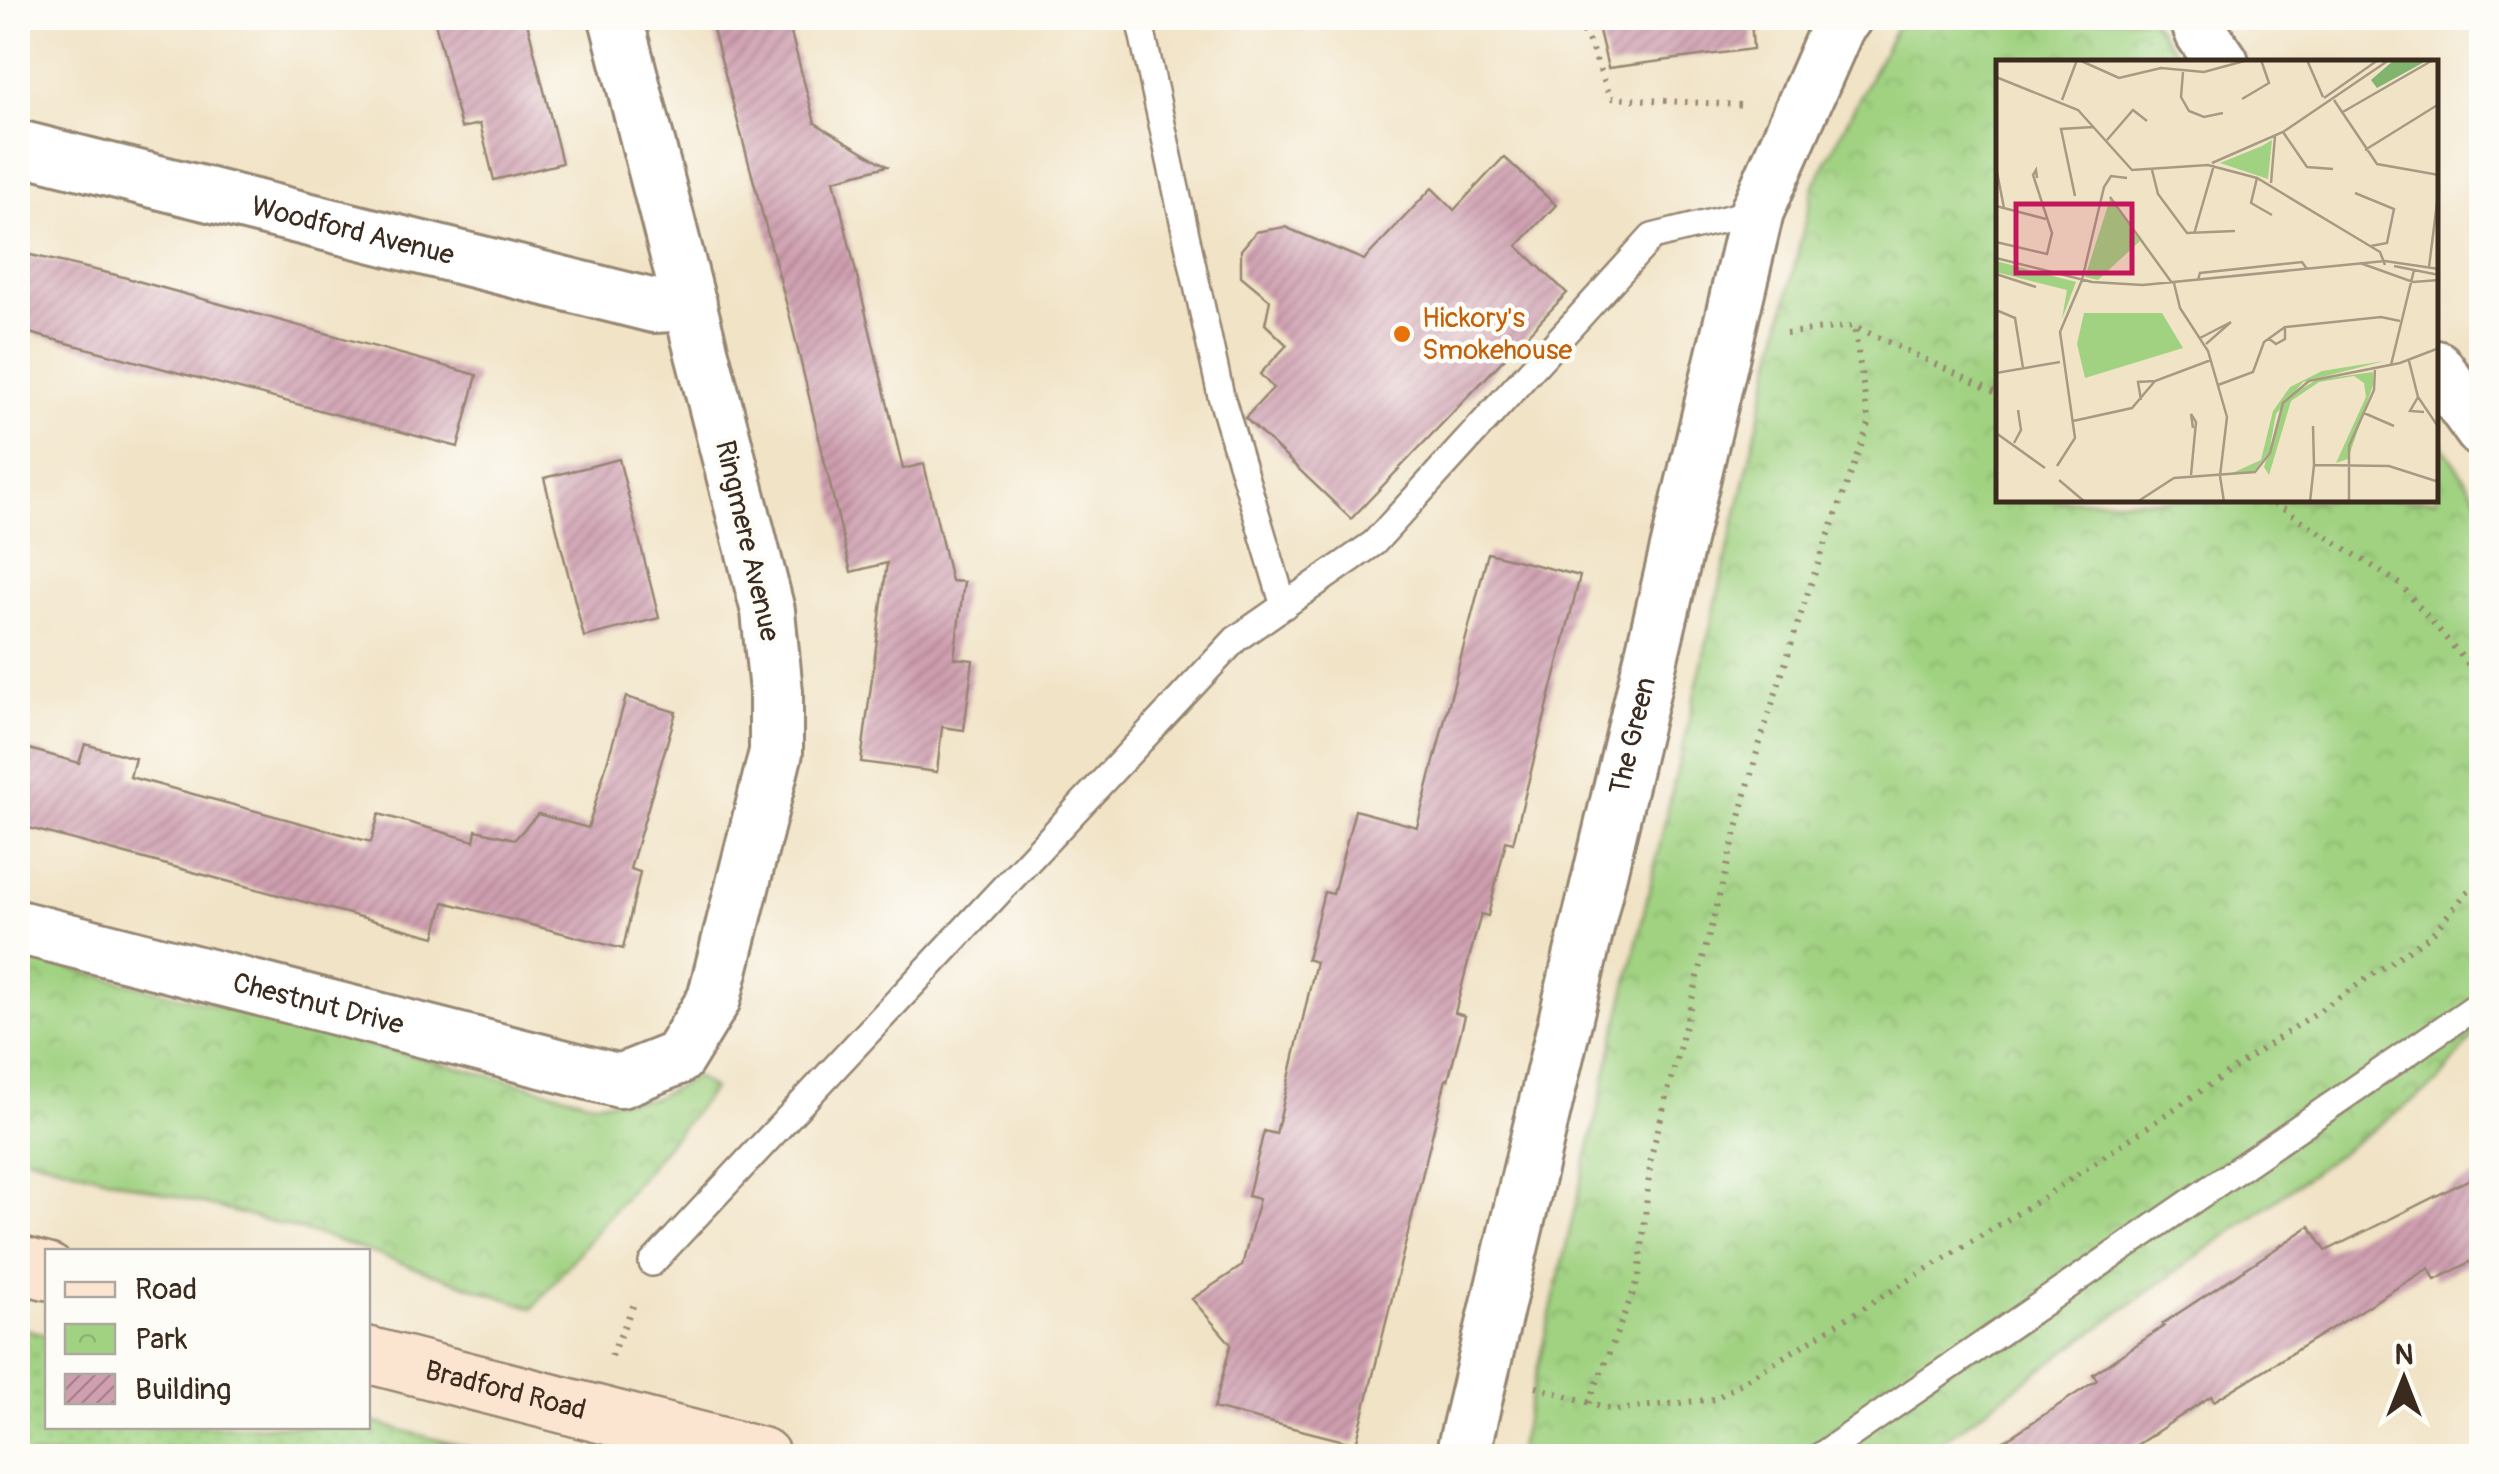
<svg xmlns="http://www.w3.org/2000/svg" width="2499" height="1474" font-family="Pangolin,sans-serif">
<defs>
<pattern id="grass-dots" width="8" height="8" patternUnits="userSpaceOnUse" patternTransform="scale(2.5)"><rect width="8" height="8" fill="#a0d281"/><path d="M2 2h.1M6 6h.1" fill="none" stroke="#8bb46f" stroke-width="1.8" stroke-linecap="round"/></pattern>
<pattern id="park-crowns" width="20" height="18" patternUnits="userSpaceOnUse" patternTransform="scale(2.5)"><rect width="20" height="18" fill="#a0d281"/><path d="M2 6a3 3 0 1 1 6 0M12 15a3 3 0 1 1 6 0" fill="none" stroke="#8bb46f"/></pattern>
<pattern id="building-hatch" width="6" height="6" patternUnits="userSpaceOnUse" patternTransform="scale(2.5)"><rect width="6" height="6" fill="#cf9fb0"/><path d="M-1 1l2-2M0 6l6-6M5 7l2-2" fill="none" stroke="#a9828f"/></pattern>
</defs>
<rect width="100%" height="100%" fill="#fdfcf7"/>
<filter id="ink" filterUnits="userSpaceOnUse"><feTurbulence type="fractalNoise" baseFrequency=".01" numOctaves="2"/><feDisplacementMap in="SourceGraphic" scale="20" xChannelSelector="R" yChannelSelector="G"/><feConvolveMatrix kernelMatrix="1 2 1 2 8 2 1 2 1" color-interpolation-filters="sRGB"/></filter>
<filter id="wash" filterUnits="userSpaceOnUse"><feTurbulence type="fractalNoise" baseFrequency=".0048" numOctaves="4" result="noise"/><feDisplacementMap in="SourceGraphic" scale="40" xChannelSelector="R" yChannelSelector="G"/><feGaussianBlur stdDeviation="2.25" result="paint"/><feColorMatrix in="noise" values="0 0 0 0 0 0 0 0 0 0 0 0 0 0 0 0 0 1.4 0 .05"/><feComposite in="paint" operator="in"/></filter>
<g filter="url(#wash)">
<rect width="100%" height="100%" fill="#f1e3c6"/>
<path fill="url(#grass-dots)" stroke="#6e7e50" stroke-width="2.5" d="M18,1327l29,8 1,91h320v-5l130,35h-480z"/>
<path fill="url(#park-crowns)" stroke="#6e7e50" stroke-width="2.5" d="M1901,18h249l33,44h-184v438h437l1,-63 44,66v524l-44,56 -516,373h-404l296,-1269z
M18,955l575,147 59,-3 44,-22 17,12 -180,219 -207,-71 -308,-83z"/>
<g id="blocks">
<path fill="url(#building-hatch)" d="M434,18h92l36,145 -68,17 -14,-56 -19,4z
M710,18h77l28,105 72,43 -53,14 69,289 21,-5 27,117 13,1 -10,76 19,2 -9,70 -22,-3 -5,45 -76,-10 26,-199 -36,9 -61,-255z
M1596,18h155l2,31 -145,19z
M1504,157l52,48 -39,41 50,47 -216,226 -106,-101 28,-30 -13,-14 27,-29 -22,-21 5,-24 -29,-24v-26l15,-18 29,-5 79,33 68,-72 22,22z
M18,252l98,23 361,100 -19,72 -440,-117z
M619,459l40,159 -75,19 -40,-159z
M1488,553l92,23 -67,267 -7,-2 -18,75 -7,-2 -14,52 -12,47 10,3 -17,64 -2,-1 -90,365 -142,-36 17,-64 -39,-45 50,-33 17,-67 -11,-3 16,-65 12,3 40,-172 -9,-3 17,-67 9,2 22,-84 62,17z
M626,697l50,15 -46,157 10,3 -17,77 -179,-47 -9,35 -417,-112v-79l61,17 6,-19 50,14 -5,19 241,65 8,-28 95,27 2,-11 39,9 23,-25 50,14z
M2482,1173v83l-47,24 -6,-12 -215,133 -3,-5 -91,60h-139l116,-76 -4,-6 71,-48 -2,-2 148,-98 16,25z"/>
</g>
</g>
<g filter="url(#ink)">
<use href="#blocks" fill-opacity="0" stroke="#968672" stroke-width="2.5"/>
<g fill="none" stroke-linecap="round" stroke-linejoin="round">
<defs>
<path id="service" d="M1139,18l82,378 63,210
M652,1263l584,-624 138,-96 278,-306 105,-26
M1820,1456l662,-454"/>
<g id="minor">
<path d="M2196,18l6,15 20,29"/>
<path id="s1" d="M18,147l636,159 36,-2"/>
<path d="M2436,367l46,64"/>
<path id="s2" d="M18,927l602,154 58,-23 36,-59 62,-247v-60l-8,-81 -152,-593"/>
<path id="s3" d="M1462,1456l295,-1245 81,-185 7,-8"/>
</g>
<g id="secondary">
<path d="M18,1264l30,8"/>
<path id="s4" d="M368,1355l394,101"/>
</g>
</defs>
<use href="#service" stroke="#968672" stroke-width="30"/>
<use href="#minor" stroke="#968672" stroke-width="58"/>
<use href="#secondary" stroke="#968672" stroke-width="60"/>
<path stroke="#968672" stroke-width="6" stroke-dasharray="2.5 8" stroke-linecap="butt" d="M1566,18l21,19 24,61 130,7
M1786,333l68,-7 145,68
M2264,500l22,10 114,74 79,93 3,7
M611,1356l23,-52
M1536,1387l79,23 100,-11 326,-200 390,-264 51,-61
M1589,1403l50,-125 12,-122 106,-404 52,-163 60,-165 -15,-98"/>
<use href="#service" stroke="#fff" stroke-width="25"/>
<use href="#minor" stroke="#fff" stroke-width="52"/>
<use href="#secondary" stroke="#fce5d0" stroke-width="55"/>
</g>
</g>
<circle fill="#e8710a" stroke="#fdfcf7" stroke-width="4" cx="1402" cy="334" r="10"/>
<g text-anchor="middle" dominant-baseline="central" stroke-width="9" stroke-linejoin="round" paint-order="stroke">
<g font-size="28" fill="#3b2a1e" stroke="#fdfcf7">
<text stroke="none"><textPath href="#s1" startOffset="345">Woodford Avenue</textPath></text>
<text transform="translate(747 541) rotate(77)">Ringmere Avenue</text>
<text stroke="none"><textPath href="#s3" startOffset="740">The Green</textPath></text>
<text stroke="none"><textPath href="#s2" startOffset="310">Chestnut Drive</textPath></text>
<text stroke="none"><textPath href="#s4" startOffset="142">Bradford Road</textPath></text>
</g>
<g font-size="28" fill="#c56008" stroke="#fdfcf7" text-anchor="start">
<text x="1422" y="318">Hickory's<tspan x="1422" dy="32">Smokehouse</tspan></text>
</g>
</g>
<g transform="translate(1996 60)">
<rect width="442" height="442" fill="#f1e3c6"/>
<path d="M276,80l-4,39 -48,-16 42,-17zM0,201l80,21 -14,37 5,-29 -71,-18zM388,301l-81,21 -27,32 -7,38 -15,19 -26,4 33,-15 12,-49 17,-24 32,-16zM377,312v13l-25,74 -12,4 30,-66 -2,-14 -10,-7 -35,6 -28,19 -22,74 -5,-8 18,-60 11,-13 23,-14z" fill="#a0d281"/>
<path d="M398,0h34l-51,28 -6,-8z" fill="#80b46f"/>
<path d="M114,139l30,42 -42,39 -13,-3z" fill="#a0d281"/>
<path d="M88,253h78l21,35 -98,30 -8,-34z" fill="#a0d281"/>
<path fill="none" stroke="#a89983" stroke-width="2.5" d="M83,0l40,18 42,-10 43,4 44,-12M311,0l16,37M187,12l-2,25 8,14 15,6 19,-4M0,17l82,33 54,60 76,-5 49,13 123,74 5,13M328,38l54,-38M246,39l27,-16 -8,-23M66,40l15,-40M338,40l43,64 62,11M345,53l92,-53M287,72l24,35 26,2M111,80l26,-30 14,11M369,90l74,-46M216,103l71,-31 106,-72M0,107l8,41M156,110l6,24 29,39 48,-2M261,118l-6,25 21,12M275,123l4,-47M359,133l39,16 -7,34 -16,3M79,136l-14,-67 32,-2M114,137l62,86M0,146l50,13M198,174l20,-69M0,182l51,12 5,-21 -19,-58 3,-5 1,8M0,198l96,24 51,3 242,-24 54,8M364,203l53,19 26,-2M398,206l45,9M433,207l10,-80M0,214l40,13M202,220l2,-7 102,-11 5,7M178,223l6,25 28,43 19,66 -7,59 4,26M0,250l19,8 8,50M204,278l31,-16 -25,22M272,278l8,6 9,-5v-12M413,301l9,36 21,31M395,305l23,-95M0,313l64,-11M222,325l35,-13 11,-30 21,-15 96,-10 19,4M422,337l-8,14 14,1M145,340l-3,-18 17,-1M368,353l30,13M77,361l59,-13 23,-27 56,-21M317,366l1,39M0,373l49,35M18,383l7,-13 -3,-20M61,406l18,-28 -15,-106 22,-52 22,-93 7,-11 16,2M195,415l5,-53 -5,-8 2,14M63,420l26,22M141,442l37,-24 81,-6 15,-19 13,-50 26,-22 91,-18 39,-15M314,442l4,-37 75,1 50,16M353,442v-56l25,-56 1,-22"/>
<path fill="#c2185b" fill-opacity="0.15" stroke="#c2185b" stroke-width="5" d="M20,144h116v69h-116z"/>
<rect width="442" height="442" fill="none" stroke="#3b2a1e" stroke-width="5"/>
</g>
<rect width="2499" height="1474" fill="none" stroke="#fdfcf7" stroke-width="60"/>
<rect x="45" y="1249" width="325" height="180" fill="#fdfcf7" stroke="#afa8a0" stroke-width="2.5"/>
<rect x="65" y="1282" width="50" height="15" fill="#fce5d0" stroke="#afa8a0" stroke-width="2.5"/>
<text x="135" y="1299" font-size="30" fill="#3b2a1e">Road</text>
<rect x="65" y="1324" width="50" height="30" fill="url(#park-crowns)" stroke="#afa8a0" stroke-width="2.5"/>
<text x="135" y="1349" font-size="30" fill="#3b2a1e">Park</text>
<rect x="65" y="1374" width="50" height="30" fill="url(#building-hatch)" stroke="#afa8a0" stroke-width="2.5"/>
<text x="135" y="1399" font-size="30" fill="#3b2a1e">Building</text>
<g transform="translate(2404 1379)" stroke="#fdfcf7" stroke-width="8" paint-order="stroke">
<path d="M0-8L18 38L0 25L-18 38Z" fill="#3b2a1e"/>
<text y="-15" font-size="28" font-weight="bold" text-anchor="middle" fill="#3b2a1e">N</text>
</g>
</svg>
